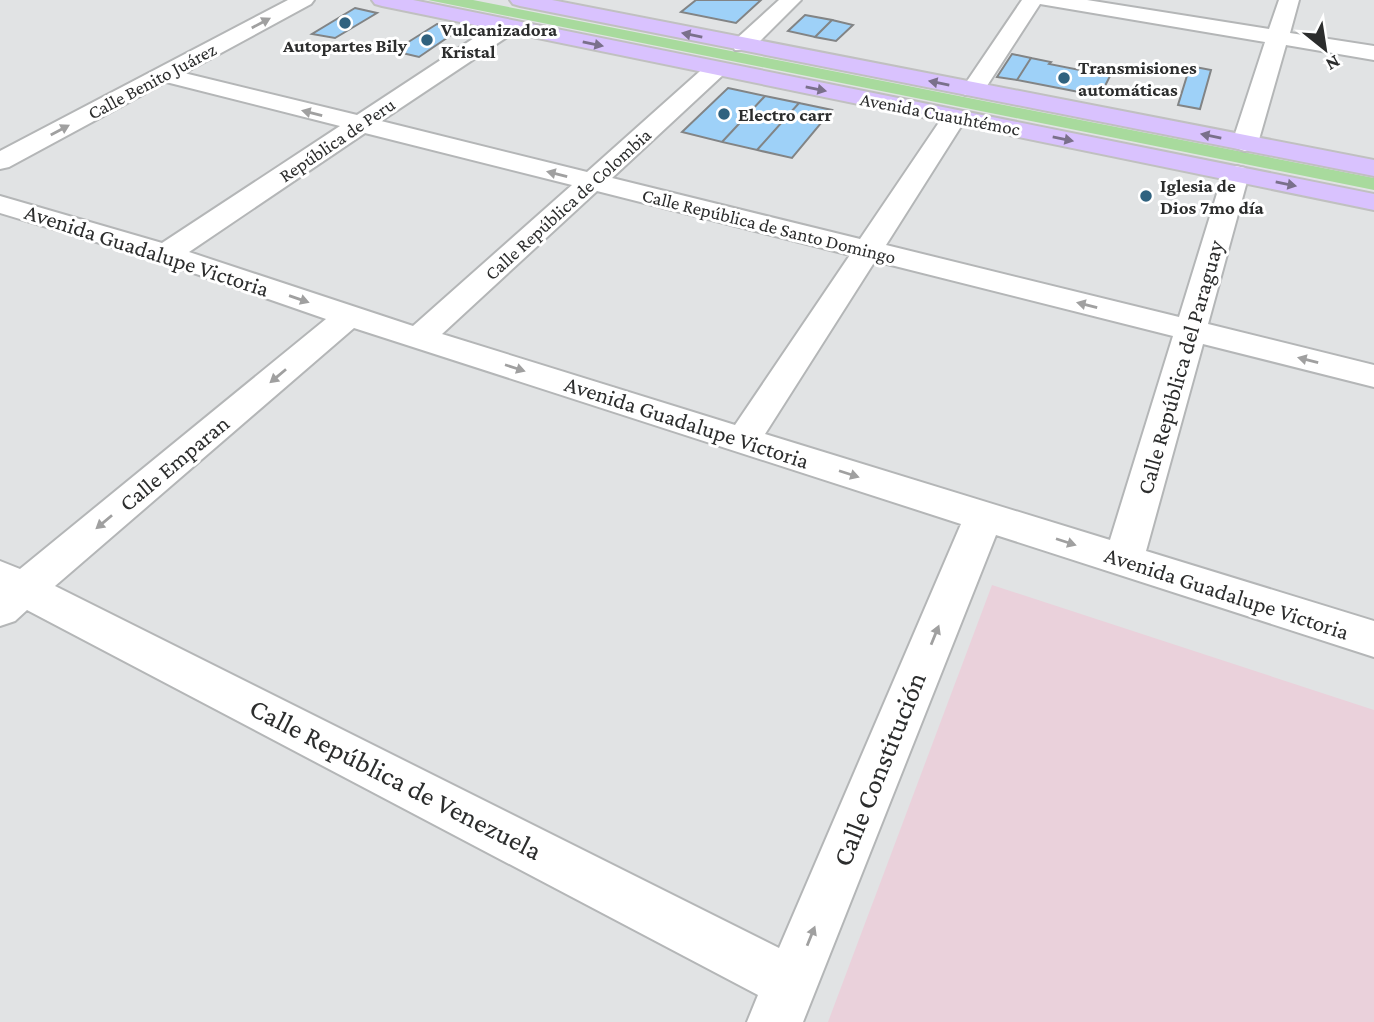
<svg xmlns="http://www.w3.org/2000/svg" width="1374" height="1022" font-family="'Crimson Pro',serif">
<rect width="100%" height="100%" fill="#e1e3e4"/>
<path fill="#ead1db" d="M992,585l382,125v312h-546z"/>
<path fill="#a8da9d" d="M428,0h45l901,178v12z"/>
<path fill="#9ed1f8" stroke="#828485" stroke-width="2" d="M696,0h65l-25,23 -55,-11z
M355,8l22,5 -42,25 -23,-4z
M805,15l27,5 -17,17 -27,-6z
M832,20l21,5 -17,16 -21,-4z
M437,24l23,5 -41,28 -25,-6z
M1012,54l19,4 -14,22 -20,-3z
M1031,58l20,4 -2,2 61,12 -10,20 -83,-16z
M1190,66l21,4 -11,39 -22,-4z
M728,88l37,8 -43,46 -40,-10z
M765,96l34,7 -42,47 -35,-8z
M799,103l33,7 -40,48 -35,-8z"/>
<g fill="none" stroke-linecap="round" stroke-linejoin="round">
<defs>
<path id="minor" d="M288,0h26l-3,4 -127,69 173,42 143,-94h16l3,5 -3,5 -135,90 206,51 121,-108h16l4,5 -4,5 -112,104 248,61 86,-127 9,-2 9,2 3,5 -81,128 293,72 44,-143 4,-6 9,-2 9,2 4,6 -41,150 166,41v22l-171,-43 -57,207 228,70v36l-378,-122 -193,487h-56l11,-27 -731,-385 -12,11 -15,5v-65l20,8 306,-250 -170,-59 -156,-47v-17l162,47 178,-117 -174,-44 -157,85 -9,2v-18zM365,133l207,52 -159,141 -224,-74zM597,191l253,64 -115,170 -293,-91zM875,261l298,75 -63,204 -345,-106zM354,328l607,196 -182,424 -724,-362z
M779,0h22l-50,50h-16l-3,-5 3,-5z
M1022,0h65l182,29 10,-29h20l-9,33 84,13v14l-88,-15 -28,98 -4,5 -9,3 -9,-3 -4,-5 33,-101 -225,-38 -59,91h-16l-4,-5z"/>
<path id="major" d="M372,0h41l961,194v16l-992,-204 -7,-2z
M510,0h42l822,160v16l-854,-170 -7,-2z"/>
</defs>
<use href="#minor" stroke="#b4b6b7" stroke-width="4"/>
<use href="#major" stroke="#c0c0c0" stroke-width="4"/>
<use href="#minor" fill="#fff" fill-rule="evenodd"/>
<use href="#major" fill="#d9c2fe" fill-rule="evenodd"/>
</g>
<defs><path id="oneway-solid" d="M-6-.8H1V-3.2L6.5 0L1 3.2V.8H-6Z" transform="scale(1.75)"/></defs>
<g fill="#a0a0a0">
<use href="#oneway-solid" transform="translate(261 23) rotate(-28)"/>
<use href="#oneway-solid" transform="translate(312 113) rotate(-166)"/>
<use href="#oneway-solid" transform="translate(60 130) rotate(-28)"/>
<use href="#oneway-solid" transform="translate(557 174) rotate(-166)"/>
<use href="#oneway-solid" transform="translate(299 299) rotate(19)"/>
<use href="#oneway-solid" transform="translate(1087 305) rotate(-166)"/>
<use href="#oneway-solid" transform="translate(1308 360) rotate(-166)"/>
<use href="#oneway-solid" transform="translate(515 368) rotate(18)"/>
<use href="#oneway-solid" transform="translate(278 376) rotate(140)"/>
<use href="#oneway-solid" transform="translate(849 474) rotate(18)"/>
<use href="#oneway-solid" transform="translate(104 522) rotate(140)"/>
<use href="#oneway-solid" transform="translate(1066 542) rotate(18)"/>
<use href="#oneway-solid" transform="translate(935 635) rotate(-68)"/>
<use href="#oneway-solid" transform="translate(811 936) rotate(-68)"/>
</g>
<g fill="#7a708b">
<use href="#oneway-solid" transform="translate(692 35) rotate(-169)"/>
<use href="#oneway-solid" transform="translate(593 44) rotate(12)"/>
<use href="#oneway-solid" transform="translate(939 83) rotate(-169)"/>
<use href="#oneway-solid" transform="translate(816 89) rotate(11)"/>
<use href="#oneway-solid" transform="translate(1211 136) rotate(-169)"/>
<use href="#oneway-solid" transform="translate(1063 139) rotate(11)"/>
<use href="#oneway-solid" transform="translate(1286 184) rotate(11)"/>
</g>
<g fill="#30627f" stroke="#fff" stroke-width="2.5">
<circle cx="345" cy="23" r="7"/>
<circle cx="427" cy="40" r="7"/>
<circle cx="1064" cy="78" r="7"/>
<circle cx="724" cy="114" r="7"/>
<circle cx="1146" cy="196" r="7"/>
</g>
<g text-anchor="middle" dominant-baseline="central" stroke-width="6" stroke-linejoin="round" paint-order="stroke">
<g font-size="19" font-weight="bold" fill="#2c2d2d" stroke="#fff" text-anchor="start">
<text x="441" y="29">Vulcanizadora<tspan x="441" dy="22">Kristal</tspan></text>
<text x="345" y="45" text-anchor="middle">Autopartes Bily</text>
<text x="1078" y="67">Transmisiones<tspan x="1078" dy="22">automáticas</tspan></text>
<text x="738" y="114">Electro carr</text>
<text x="1160" y="185">Iglesia de<tspan x="1160" dy="22">Dios 7mo día</tspan></text>
</g>
<g font-size="19" fill="#2c2d2d" stroke="#fff">
<text transform="translate(152 81) rotate(-28)">Calle Benito Juárez</text>
<text transform="translate(940 114) rotate(11)">Avenida Cuauhtémoc</text>
<text transform="translate(337 140) rotate(-34)">República de Peru</text>
<text transform="translate(568 204) rotate(-42)">Calle República de Colombia</text>
<text transform="translate(769 226) rotate(14)">Calle República de Santo Domingo</text>
</g>
<g font-size="23" fill="#2c2d2d" stroke="#fff">
<text transform="translate(147 250) rotate(18)">Avenida Guadalupe Victoria</text>
<text transform="translate(1180 367) rotate(-74)">Calle República del Paraguay</text>
<text transform="translate(687 422) rotate(18)">Avenida Guadalupe Victoria</text>
<text transform="translate(174 463) rotate(-40)">Calle Emparan</text>
<text transform="translate(1227 593) rotate(18)">Avenida Guadalupe Victoria</text>
</g>
<g font-size="28" fill="#2c2d2d" stroke="#fff">
<text transform="translate(879 769) rotate(-68)">Calle Constitución</text>
<text transform="translate(396 779) rotate(27)">Calle República de Venezuela</text>
</g>
</g>
<g transform="translate(1325 49) rotate(150)" stroke="#ffffff" stroke-width="5" paint-order="stroke">
<path d="M0-5L12 26L0 18L-12 26Z" fill="#2c2d2d"/>
<text y="-10" font-size="19" font-weight="bold" text-anchor="middle" fill="#2c2d2d">N</text>
</g>
</svg>
